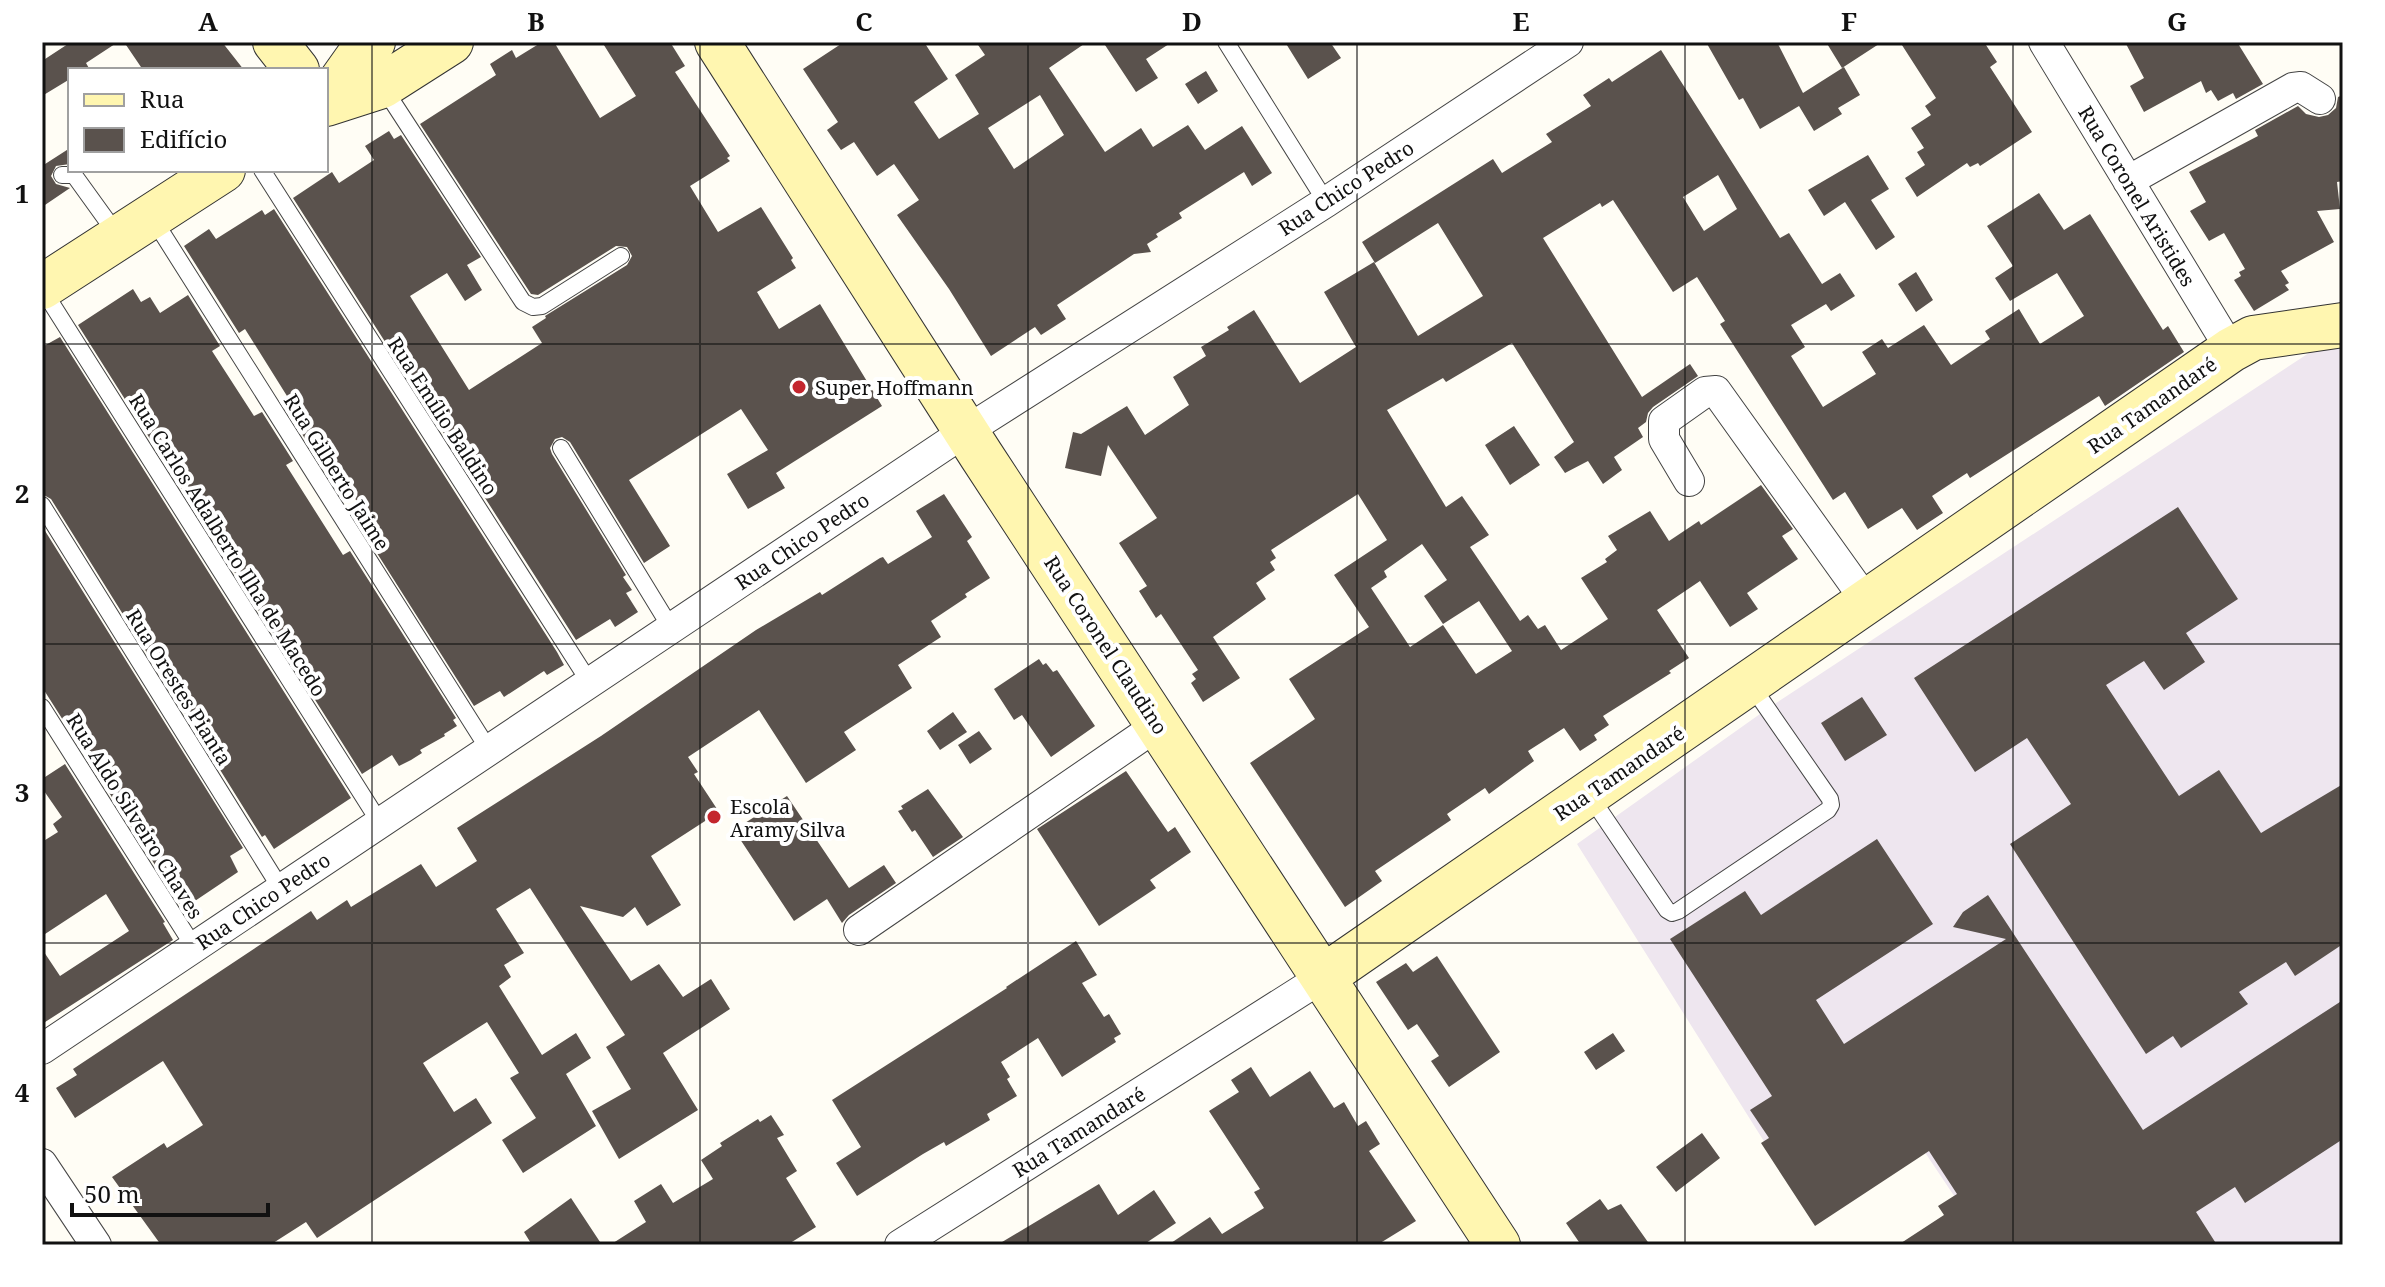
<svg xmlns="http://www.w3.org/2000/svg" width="2385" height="1287" font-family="'Noto Serif',serif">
<rect width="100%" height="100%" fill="#fffdf5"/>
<path fill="#eee6ef" d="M2343,346v899h-356l-63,-94 -108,73 -239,-380 190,-135 548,-360z"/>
<path fill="#5a524d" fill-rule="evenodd" d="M71,42h47l-32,21 4,7h-20v9l-28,17v-35z
M124,42h98l22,28h-101z
M542,42h12l46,76 36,-22 -34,-54h68l15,24 -10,6 55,84 -3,2 3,3 -40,25 28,46 43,-25 32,51 -2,2 5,8 -39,24 22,37 41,-25 62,102 -106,67 9,15 -37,21 -21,-35 41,-24 -27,-41 -112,71 41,66 -26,17 -74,-121 -8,-5 -7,2 -5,9 2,6 74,121 -3,2 9,13 -6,3 12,19 -23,15 -5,-8 -34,21 -283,-442 39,-26 7,11 35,-23 -9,-14 24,-15 5,8 7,-4 80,122 -14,8 15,25 -17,11 -18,-28 -37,23 59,94 73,-47 -10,-16 14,-9 -1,-2 82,-51 5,-9 -5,-9 -11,-1 -78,49 -7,-1 -111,-170 76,-49 -6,-11 22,-14 4,8z
M844,42h80l24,37 -34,23 25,37 40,-25 -24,-39 30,-20 -9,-13h111l-38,26 56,84 36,-24 12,19 35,-22 17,25 37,-24 30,47 -20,13 -8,-14 -65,41 3,5 -26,16 2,3 -11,7 4,8 -17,2 -77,51 9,14 -25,16 -6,-8 -44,29 -42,-67 -52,-74 22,-15 -25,-36 -17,12 -23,-34 -13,8 -14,-20 11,-8 -35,-53zM1040,95l24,40 -50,34 -26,-41z
M1103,42h69l-26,17 12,19 -22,14z
M1285,42h45l11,16 -33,21z
M1706,42h71l26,51 41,-26 16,28 -22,13 4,6 -28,17 -15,-25 -39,23 -17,-31 -4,2z
M1826,42h56l-40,26z
M1900,42h84l13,20 -7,5 42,65 -52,34 -2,-3 -8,4 -3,-4 -50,34 -12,-19 20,-13 -8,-13 7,-4 -13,-20 20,-13 -6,-9 11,-8z
M2125,42h112l26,42 -27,15 -3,-6 -15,8 -7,-11 -5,3 -5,-12 -57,31 -14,-26 14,-8z
M1661,50l119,188 9,-5 33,51 18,-11 15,23 -24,15 -5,-7 -35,21 14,22 -14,9 32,51 53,-33 -14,-22 20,-13 6,9 36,-23 27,40 39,-26 -5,-8 34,-22 21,35 44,-28 -27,-43 -47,28 -15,-23 18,-12 -26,-40 52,-33 25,37 26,-16 73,116 5,-4 16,26 -79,54 -6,-10 -129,82 -3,-5 -35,23 11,17 -26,17 -15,-22 -34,21 -23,-37 -12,8 -113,-176 5,-3 -28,-44 -24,15 -60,-92 -11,7 -2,-4 -57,35 99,159 48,-33 8,12 -45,31 -5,6 -2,9 -8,6 5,9 -29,20 8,13 -19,14 -15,-23 -23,12 -11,-16 20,-15 -62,-99 -66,39 -3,-4 -56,32 59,97 16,-11 27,39 -19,12 50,74 8,-6 10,14 7,-4 16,25 47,-31 -27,-41 26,-16 -2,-3 12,-9 -9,-14 42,-25 19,30 30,-20 2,4 60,-40 32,44 -11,7 16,23 -51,34 11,16 -28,18 -30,-46 -43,29 32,48 -20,13 2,2 -68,43 6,9 -15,10 3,5 -17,11 -16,-23 -36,23 6,10 -45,33 -4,-6 -38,26 4,6 -76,51 7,10 -37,26 -95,-144 65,-44 -26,-40 80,-52 -35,-52 53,-35 -29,-46 -87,56 5,8 -6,4 5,8 -19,13 10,16 -53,38 27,41 -37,24 -12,-19 5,-4 -4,-5 6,-4 -37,-56 -5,4 -17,-27 8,-5 -28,-43 38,-25 -49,-73 -7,31 -36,-8 8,-36 8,2 46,-28 18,29 44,-30 -16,-28 33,-21 -5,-9 28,-17 -2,-3 27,-17 46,73 56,-36 -32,-55 50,-30 44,74 65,-40 -45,-73 -63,40 -13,-21 131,-83 9,14 50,-31 -6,-8 45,-28 -8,-11 26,-17 3,4zM1718,175l19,34 -33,22 -21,-34zM1422,544l25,36 -23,16 19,28 36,-23 33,50 -36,23 -33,-49 -33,22 -39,-59 16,-11 -3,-6z
M1206,71l12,20 -20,13 -13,-20z
M2343,95v86l-6,1 3,27 -23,2 17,31 -53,29 8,12 -4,2 4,5 -35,21 -20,-31 7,-4 -2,-4 6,-3 -21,-36 -15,8 -19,-30 16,-9 -17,-30 69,-36 -3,-6 43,-24 8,8 13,3 9,-2 8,-7 2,-11z
M70,148v16l-14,2 -5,10 5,8 14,4 -28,19v-41z
M1868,155l21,34 -18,11 24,37 -19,13 -31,-48 -21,14 -16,-26z
M274,209l283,443 7,13 -17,10 -3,-4 -40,26 -4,-6 -26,15 -106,-167 9,-6 -56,-88 -9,5 -31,-50 6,-4 -42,-67 -6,4 -55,-87 25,-17 7,10 46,-29 3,5z
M1916,272l17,28 -17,12 -18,-28z
M133,289l8,13 9,-5 10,16 28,-18 32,51 -8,5 42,65 8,-4 31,49 -7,4 57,90 7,-4 106,167 -3,2 4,6 -13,8 1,2 -25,14 2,3 -11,7 -12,6 -7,-11 -30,19 -284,-449z
M60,337l291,461 -77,51 -9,-14 -3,2 -211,-338 -9,-5v-147z
M1514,426l26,39 -30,20 -25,-40z
M944,494l28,43 -5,4 23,37 -25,16 2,3 -36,24 10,16 -43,28 14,23 -68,44 12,18 -50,33 -47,-73 -71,47 10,15 -4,2 25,38 -68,44 30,49 -34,21 -12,-19 -12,10 -43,-11 51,75 28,-17 24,33 28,-18 19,30 -67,44 35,57 -79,49 -27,-48 39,-22 -25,-42 19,-12 -95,-147 -34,21 28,44 -20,12 7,12 -12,9 43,69 34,-22 15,25 -25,16 30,52 -73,47 -21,-33 34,-22 -26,-40 9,-5 -32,-51 -64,41 31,49 22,-14 16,25 -175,115 -11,-16 -36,23h-109l-49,-68 52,-34 3,5 36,-23 -40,-64 -88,57 -19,-30 21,-13 -4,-6 238,-158 6,9 30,-20 4,7 70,-43 15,23 41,-26 -20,-33 144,-92 155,-106 64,-38 2,3 58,-37 3,-1 5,7 44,-27 -16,-26z
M2178,507l60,92 -52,34 19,29 -41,28 -20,-29 -38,24 73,111 40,-26 42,63 82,-49v160l-48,32 -9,-14 -47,30 9,12 -67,44 -8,-12 -27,18 -136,-210 61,-40 -44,-66 -52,34 -61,-94z
M42,526l201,322 -13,8 8,16 -55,37 -141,-222z
M1039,659l4,6 3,-2 7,9 4,-2 38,56 -44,31 -29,-42 -8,5 -20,-31z
M1862,697l25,38 -42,26 -24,-38z
M953,712l14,20 -27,18 -13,-19z
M979,731l13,18 -22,15 -12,-19z
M65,764l100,158 -2,1 10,17 -131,84v-75l18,27 69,-45 -23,-37 -64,42v-94l16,-10 -5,-8 9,-7 -20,-29v-9z
M1126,771l42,61 7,-5 16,25 -41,28 6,8 -57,38 -62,-97z
M928,789l35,48 -30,20 -18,-27 -3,2 -14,-21 5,-2 -2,-3z
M787,796l62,92 35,-23 12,18 -47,32 -7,8 -15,-24 -33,22 -60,-91z
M1877,839l56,85 -117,76 28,44 162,-105 -53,-12 10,-15 25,-17 155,235 200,-130v139l-98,64 -10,-16 -39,25 21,33h-319l46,-30 -6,-9 19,-12 -28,-43 -114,75 -54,-83 8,-5 -19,-28 22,-14 -102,-157 75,-48 16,24z
M1076,941l21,34 -15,8 22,34 5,-3 12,20 -7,4 2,4 -54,35 -24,-39 -37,24 9,15 -3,2 10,17 -30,18 3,6 -44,26 -2,-4 -21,12 -66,42 -21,-33 25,-16 -29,-47 175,-112 -1,-1z
M1437,956l63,96 -51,35 -18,-26 8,-5 -22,-32 -9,6 -32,-48 30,-19 7,9z
M1613,1033l12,18 -29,19 -12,-18z
M1251,1067l19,30 40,-26 24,37 10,-6 14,24 8,-5 14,23 -11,7 47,70 -39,24h-209l42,-28 12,17 42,-26 -10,-16 6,-3 -51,-78 30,-19 -8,-12z
M771,1115l13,20 -7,3 20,33 -11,7 30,49 -29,18h-177l36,-23 -12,-21 27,-17 12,19 40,-24 -12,-19 21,-14 -2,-3 38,-24 2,3z
M1702,1133l18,25 -44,34 -20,-25z
M1099,1184l19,31 36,-25 22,33 -33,22h-146z
M571,1198l31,47h-70l-8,-13z
M1600,1199l8,11 13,-6 29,41h-69l-15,-22z"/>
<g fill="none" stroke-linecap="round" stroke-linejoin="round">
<defs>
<path id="lane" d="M1226,42l100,160
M383,87l140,215 10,5 9,-1 79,-50
M262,170l328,513
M62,175h12l44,61
M152,217l337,533
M43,290l337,533
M561,448l110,180
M42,505l239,384
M42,707l152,240
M1590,796l77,114 5,3 6,-2 150,-101 3,-5 -1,-6 -79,-114"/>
<path id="street" d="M2044,42l187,308
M2128,181l165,-93 8,-1 19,12
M1689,481l-25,-42v-18l41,-29 11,-1 151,211
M859,930l299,-205
M42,1049l924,-618 360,-229 242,-160
M42,1164l54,81
M900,1245l423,-268"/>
<path id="secondary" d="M275,42l22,28
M717,42l264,413 517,790
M326,102l39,-55 8,-5
M326,104l56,-18 69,-44
M42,287l181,-117
M1323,977l908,-627 22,-12 90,-13"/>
</defs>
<use href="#lane" stroke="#444" stroke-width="18"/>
<use href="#street" stroke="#444" stroke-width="32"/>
<use href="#secondary" stroke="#333" stroke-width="46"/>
<use href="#lane" stroke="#fff" stroke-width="16"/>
<use href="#street" stroke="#fff" stroke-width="30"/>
<use href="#secondary" stroke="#fff6b0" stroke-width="44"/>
</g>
<path fill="none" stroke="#111" stroke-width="2" stroke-opacity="0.55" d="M372,42v1203M700,42v1203M1028,42v1203M1357,42v1203M1685,42v1203M2013,42v1203M42,344h2301M42,644h2301M42,943h2301"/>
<g fill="#c4262e" stroke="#fff" stroke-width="3">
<circle cx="799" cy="387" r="8"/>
<circle cx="714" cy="817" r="8"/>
</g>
<g text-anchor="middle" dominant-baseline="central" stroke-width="8" stroke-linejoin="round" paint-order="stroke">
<g font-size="20" fill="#111" stroke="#fff">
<text transform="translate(1346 188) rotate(-33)">Rua Chico Pedro</text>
<text transform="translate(2137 196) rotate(59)">Rua Coronel Aristides</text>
<text transform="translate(2152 405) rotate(-35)">Rua Tamandaré</text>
<text transform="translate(443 416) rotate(57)">Rua Emílio Baldino</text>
<text transform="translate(337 472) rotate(58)">Rua Gilberto Jaime</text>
<text transform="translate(802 541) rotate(-34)">Rua Chico Pedro</text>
<text transform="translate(228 545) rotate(58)">Rua Carlos Adalberto Ilha de Macedo</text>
<text transform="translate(1106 645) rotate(57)">Rua Coronel Claudino</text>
<text transform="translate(179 687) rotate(58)">Rua Orestes Pianta</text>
<text transform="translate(1619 773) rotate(-34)">Rua Tamandaré</text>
<text transform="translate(135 816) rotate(58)">Rua Aldo Silveiro Chaves</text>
<text transform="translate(263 901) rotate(-34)">Rua Chico Pedro</text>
<text transform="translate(1079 1132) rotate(-32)">Rua Tamandaré</text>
</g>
<g font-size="20" fill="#111" stroke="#fff" text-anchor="start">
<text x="815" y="387">Super Hoffmann</text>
<text x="730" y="806">Escola<tspan x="730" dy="23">Aramy Silva</tspan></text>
</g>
</g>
<rect width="2385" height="1287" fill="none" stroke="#ffffff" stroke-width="88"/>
<rect x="68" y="68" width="260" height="104" fill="#ffffff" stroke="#a0a0a0" stroke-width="2"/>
<rect x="84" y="94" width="40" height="12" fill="#fff6b0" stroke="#a0a0a0" stroke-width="2"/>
<text x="140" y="108" font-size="24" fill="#111111">Rua</text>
<rect x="84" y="128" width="40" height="24" fill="#5a524d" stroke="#a0a0a0" stroke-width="2"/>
<text x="140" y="148" font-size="24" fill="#111111">Edifício</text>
<path d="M72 1203v12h196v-12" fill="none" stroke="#111111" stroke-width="4"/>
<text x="84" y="1203" font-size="24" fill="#111111" stroke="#ffffff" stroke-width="6" paint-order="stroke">50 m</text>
<rect x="44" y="44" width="2297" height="1199" fill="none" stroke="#111" stroke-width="3"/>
<g font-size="26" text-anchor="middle" font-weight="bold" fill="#111">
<text x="208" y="31">A</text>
<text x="536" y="31">B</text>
<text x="864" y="31">C</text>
<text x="1192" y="31">D</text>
<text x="1521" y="31">E</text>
<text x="1849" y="31">F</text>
<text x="2177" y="31">G</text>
<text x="22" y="203">1</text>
<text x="22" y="503">2</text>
<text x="22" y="802">3</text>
<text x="22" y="1102">4</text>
</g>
</svg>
